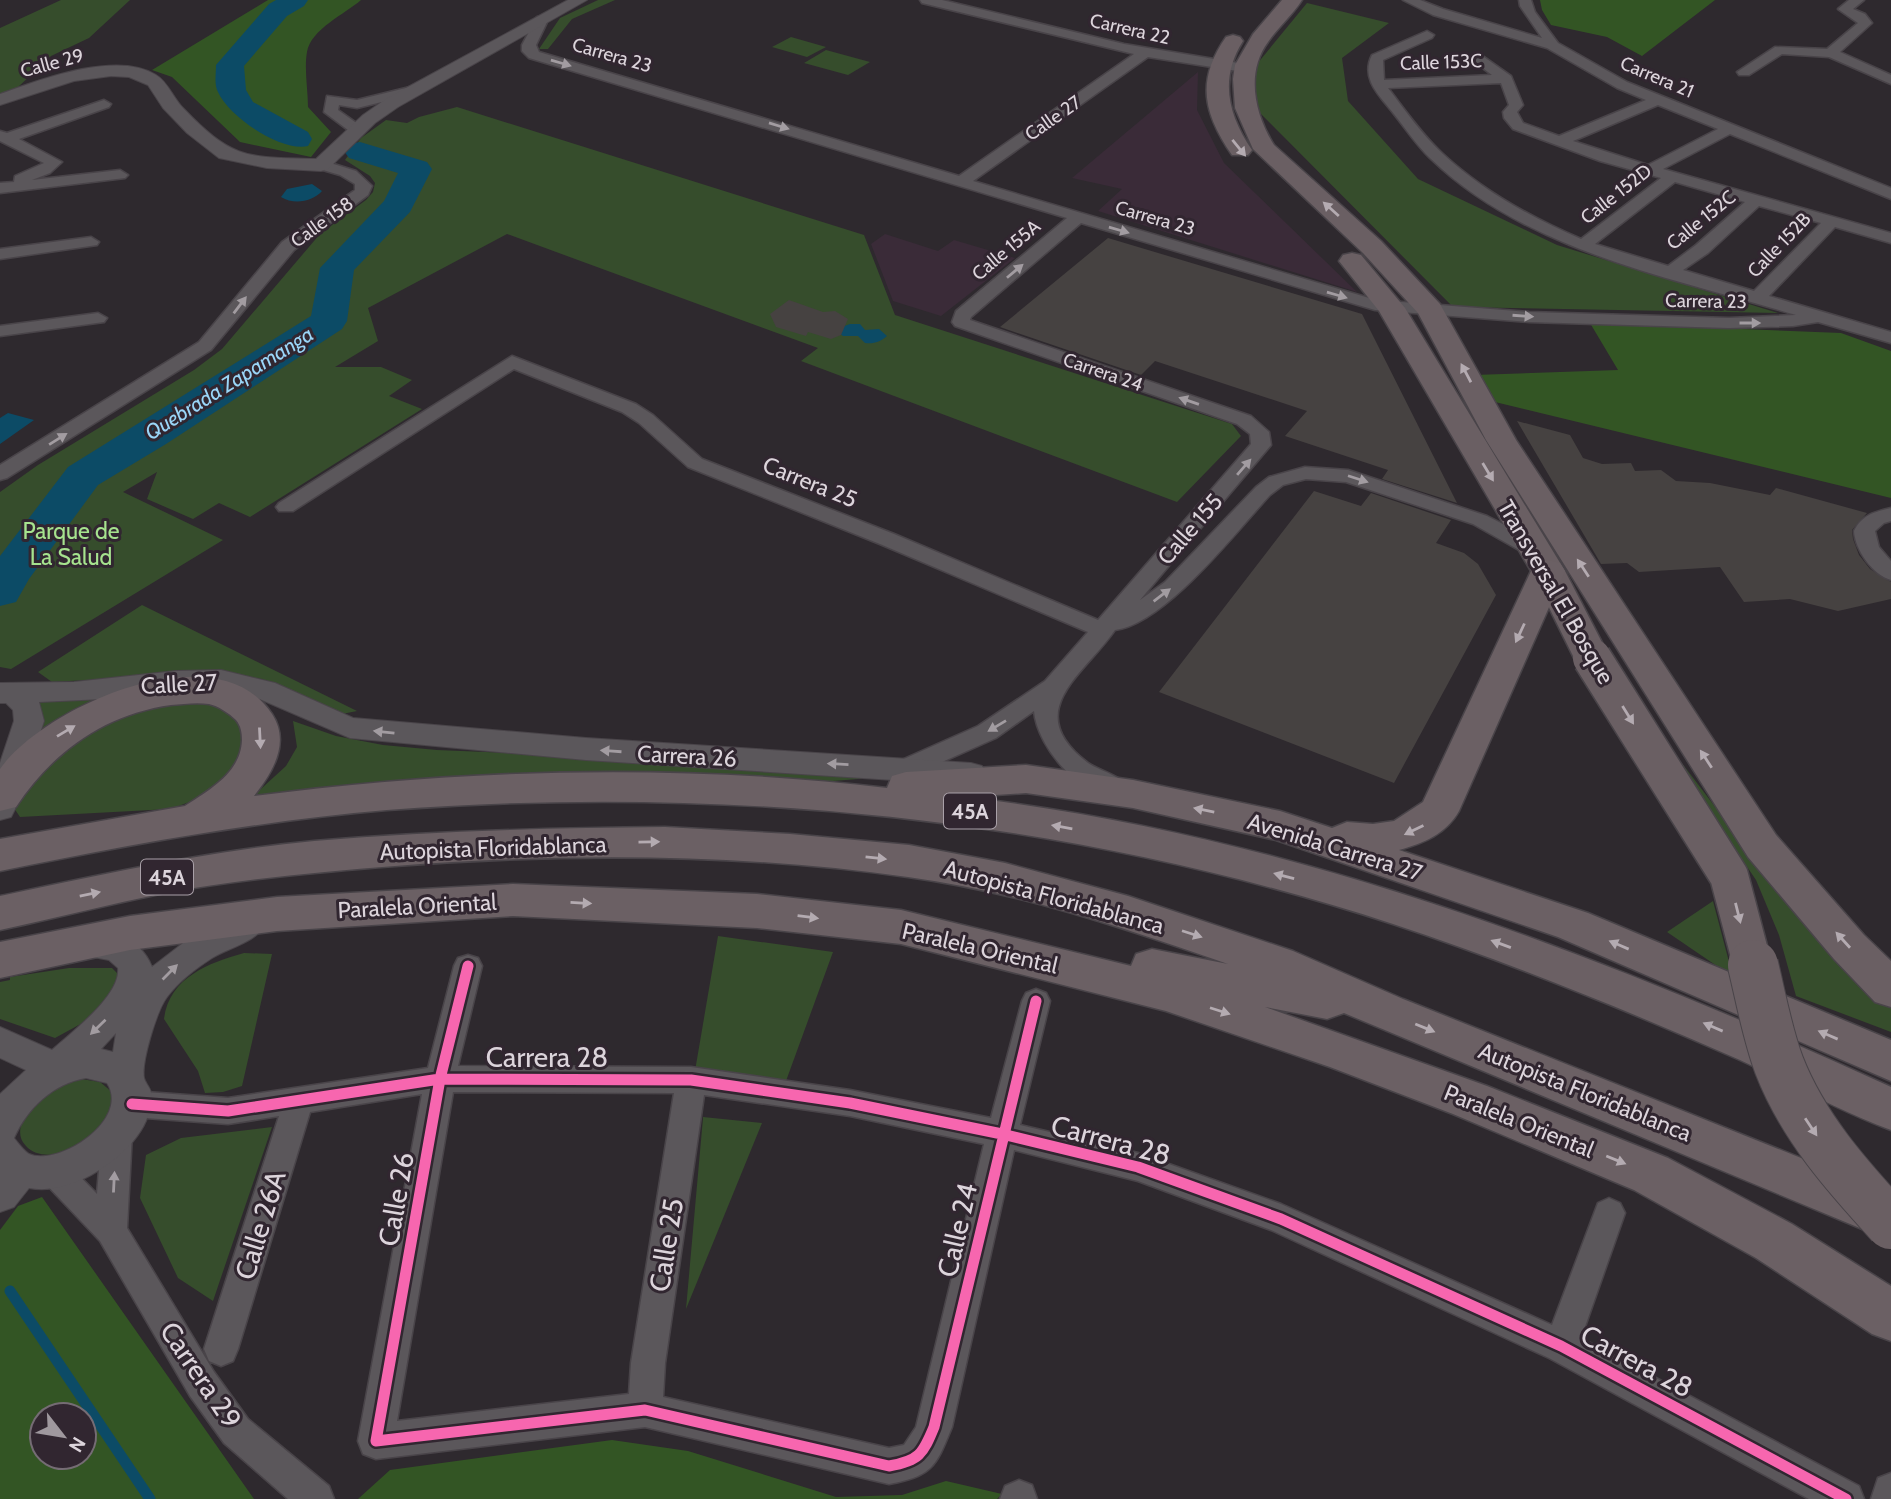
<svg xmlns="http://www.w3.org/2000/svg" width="1891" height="1499" font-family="Cabin,sans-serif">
<rect width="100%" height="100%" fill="#2e292e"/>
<path fill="#3a2b38" d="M1198,72l-1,38 27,53 133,129 -259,-81 24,-22 -50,-11z
M885,234l53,17 16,-11 61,18 -74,58 -48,-15 -22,-57z"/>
<path fill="#364d2c" d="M61,0h69l-41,38 -38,18 -35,33 -16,6v-67z
M598,0h17l-43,19 -24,30h-9l21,-31z
M1307,3l82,20 -47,35 6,43 70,78 139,66 221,68 -325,-6 -199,-200 -2,-37z
M791,37l35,10 -19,10 -35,-10z
M826,50l44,12 -22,13 -44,-12z
M457,107l407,128 31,80 337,109 9,12 -64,66 -376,-141 17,-13 -311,-114 -139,74 10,33 -43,26h46l31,13 -23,16 33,13 -172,108 -31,-14 -26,16 -46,-20 10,-27 -34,20 100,48 -212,129 -11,-2v-175l38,-27 156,-95 28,-21 98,-115 46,-34 7,-8 2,-9 -5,-7 -25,-16 16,-22 25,-18 21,3 12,-6z
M142,605l215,106 -15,3 -80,-35 -48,-6 -162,9 -14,-10z
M133,693l-106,53 12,-46z
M214,701l36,29 -16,41 -25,24 -39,14 -150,8 -10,-15 11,-26 83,-54 58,-20z
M293,721l43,15 47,9 54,5 120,5 338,21 -74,6 -570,16 35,-32 11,-19z
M1681,762l67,88 143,153v29l-95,-36 -17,-61 -23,-55 -51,-75z
M1713,901l20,76 -66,-45z
M718,936l115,16 -47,129 -91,-10z
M244,953l28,1 -30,132 -19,6 -18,1 -7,-22 -34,-52c5,-41 44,-56 80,-66z
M69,968h43l11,11 -26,36 -42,23 -55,-19v-37l10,-2v-3z
M81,1079l19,3 12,10c0,5 2,12 1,17 -5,28 -64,62 -87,37 -20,-20 16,-53 34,-62 6,-3 15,-4 21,-5z
M703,1117l59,6 -76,186 17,-191z
M272,1127l-59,174 -35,-23 -38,-80 6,-43 35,-17z"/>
<path fill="#335524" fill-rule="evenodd" d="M268,0h93c-16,14 -50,29 -54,52 -3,17 1,38 1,55l23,25 -20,25 -71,-15 -68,-65 -20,-7z
M1540,0h175l-73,56 -35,-19 -56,-12 -9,-15z
M1590,323l251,10 50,18v147l-396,-96 -21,-27 144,-5z
M42,1197l212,302h-254v-269l18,-24zM42,1415h42v42h-42z
M612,1440l76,11 148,46 66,-2 44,-14 56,13 -5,5h-639l32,-29z"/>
<path fill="#0c4b66" d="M312,184l10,7c-10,11 -28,14 -41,6l6,-8z
M850,324h10l5,6 14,-1 8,7c-7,6 -13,8 -22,7l-7,-7h-15l-4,-3 3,-6z
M8,413l26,7 -34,24v-26z"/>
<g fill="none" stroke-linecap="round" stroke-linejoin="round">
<path stroke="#0c4b66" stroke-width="11" d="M10,1291l140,208"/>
<path fill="#0c4b66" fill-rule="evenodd" d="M276,0h32l-4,6 -17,10 -43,50 2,24 7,12 55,30 4,7 -4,7c-27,6 -79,-29 -90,-54 -4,-7 -2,-18 -2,-27l53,-61z
M360,142l67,20 5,7 -22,43 -56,58 -7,51 -5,8 -176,115 -68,41 -69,94 -13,23 -16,4v-50l68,-89 243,-151 9,-48 64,-67 14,-28 -49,-15 -5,-7 5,-7z"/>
</g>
<path fill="#464241" d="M1108,238l254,76 95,189 -75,-24 6,-9 -103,-34 22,-25 -152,-50 -14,14 -141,-48z
M789,300l34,12 12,-1 13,8 -7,16 -10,4 -23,-7 -2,4 -30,-9 -6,-13z
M1517,421l53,14 13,23 19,6 29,-1 4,8 26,-1 15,11 34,2 60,12 6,-7 91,25 -15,17 1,9 6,16 11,14 21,13v17l-53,12 -48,-12 -46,3 -24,-35 -81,5 -12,-9 -26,1z
M1314,491l47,15 10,-13 80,27 -15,23 28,10 14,11 18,31 -102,188 -235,-91z"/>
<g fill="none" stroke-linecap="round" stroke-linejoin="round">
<defs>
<path id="minor" d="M920,0h22l182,44 120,20 7,4 -7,4 -96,-15 -175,124 403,119 153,12 200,6 67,-3c-123,-37 -270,-64 -365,-156 -14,-13 -25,-30 -37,-45 -14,-18 -34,-35 -22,-59l55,-24 7,4 -2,3 -49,22 1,20 108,-5 -20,-15 7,-4 5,1 27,19 12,29 -6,7 6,11 36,13 87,-36 -29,-12 -70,-40 -114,-33 -30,-15h17l23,9 99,29 -22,-32 -1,-6h12l4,12 23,31 69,39 264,106v11l-161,-65 -67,35 228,64v10l-56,-16 -66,69 122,36v11l-73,-21 -25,4 -64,2 -200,-6 -154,-12 -294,-87 -110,94 -1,3 281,96 18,16 2,13 -131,155 25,-18 91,-95 13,-10 36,-10 43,3 139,46 55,28 3,5 -3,5h-16l-53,-30 -127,-42 -40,-3 -23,6 -13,10c-34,37 -105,129 -155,135 -30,44 -96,81 -27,133 12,8 34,13 41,25l-4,6c-39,12 -88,-46 -91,-83l-38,27 -81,36 -9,3 -9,-3 -3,-6 3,-6 81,-36 67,-45 43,-49 -208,-88 -192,-77 -49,-44 -17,-11 -108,-43 -221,142h-14l-3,-4 3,-4 233,-147 124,48 17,11 49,44 192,75 204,86 153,-176 -1,-10 -13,-10 -282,-98 -3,-4 4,-11 111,-93 -538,-160 -7,-7v-6l15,-28h10l1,3 -12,25 3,7 420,124 175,-122 -212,-51zM1501,83l8,22 -6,7 1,6 9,11 87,32 61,17 -80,61c-49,-21 -98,-48 -138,-85 -21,-19 -38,-44 -55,-66zM1658,105l60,24 -70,36 -75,-24zM1675,182l70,20 -49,43 -28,21 -73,-22zM1759,206l62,17 -67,68 -71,-21 25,-17z
M1849,0h15l-11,9 12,5 7,9 -32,29 51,23v9l-62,-27 -47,-3 -33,21h-10l-2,-3 38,-25 52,2 31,-26 -20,-14z
M410,87l7,4 -2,3 -58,14 -18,-3 -1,5 24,17 2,3 -2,3h-10l-28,-21 3,-16 30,4z
M104,100l7,4 -2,3 -90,32 43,23 -12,11 -18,7 88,-10 8,5 -3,3 -125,15v-10l14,-1 1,-6 29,-13 -44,-22v-10l7,2z
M321,160l35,11 16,15 -4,9 -74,55 -83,100 -204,128 -7,2v-15l199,-123 83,-100 73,-52v-6l-15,-9 -24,-7 -3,-3z
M91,237l8,5 -2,3 -97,14v-10z
M98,313l9,5 -3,4 -104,14v-10z
M1891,508v13l-7,2 -9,8 4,16 12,14v19c-18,-5 -36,-30 -37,-49 8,-16 20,-19 37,-23z
M468,955l10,3 4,8 -24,100 233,1 159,23 141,28 31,-117 4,-8 10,-4 10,4 4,8 -30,124 118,28 143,51 271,121 46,-122 11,-5 11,5 5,10 -44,125 278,148 5,13h-55l-260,-141 -278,-128 -133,-49 -124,-31 -62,277c-16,39 -19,49 -63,57l-244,-57 -269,32 -13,-5 -5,-13 64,-347 -112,18 -72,237 -5,12 -12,5 -12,-5 -5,-12 75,-233 -51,8 -96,-7 -11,-4 -4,-9 4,-9 11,-4 96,7 200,-30 26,-102 4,-8zM453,1092l221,1 -43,270 -2,31 -232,27zM704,1095l146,21 134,28 -68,283 -12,18 -15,3 -226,-51 2,-34z
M117,1120l11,3 4,10 -5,95 87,144 34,47 81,67 5,13h-46l-64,-56 -34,-47 -90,-155 -57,-60 -5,-10 5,-10 11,-4 11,4 32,33 5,-61 4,-10z
M1891,1473v26h-20l7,-21z
M1019,1480l13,5 5,14h-37l5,-13z"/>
<path id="tertiary" d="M568,0h19l-189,107 -23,16 -47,46 -7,2 -54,-3 -48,-10 -32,-25 -24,-25 -15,-23 -19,-8 -18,-1 -37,5 -74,24v-11c39,-14 117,-44 156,-19 12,7 17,23 27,33 50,52 63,49 133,51l47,-44 23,-16z
M221,670l54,13 78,35 233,20 385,25 11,3 4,8 -4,8 -11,3 -385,-25 -236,-22 -95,-41 -34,-7 -30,-1 -88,10 -64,3 5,19 -29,88 -4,8 -11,3v-57l14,-42 -1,-11 -7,-7h-6v-20l74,-1 102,-11z
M248,912l12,4 5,9c-9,17 -37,23 -53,33 -17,11 -33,23 -45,39 -10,13 -26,65 -23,81 1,5 6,9 7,15 3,36 -32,67 -60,82 -19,10 -41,17 -62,13l-15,19 -14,5v-118l26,-24 -26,-12v-31l52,23c20,-18 69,-55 66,-82l-9,-8 -37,-7 -5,-9 5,-9c31,-11 68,1 80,32l35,-27zM116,1033l-3,19 -12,-3zM86,1078l21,5c24,37 -49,84 -78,71 -5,-3 -11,-11 -15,-16 14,-31 39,-54 72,-60z"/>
<path id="primary" d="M1282,0h20c-10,16 -24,27 -34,42 -23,31 -13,73 6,103l107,96 59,63 76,136 260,395 88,100 27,26v46l-16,-5 -41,-43 -86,-102 -262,-417 -68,-127 -55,-60 -110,-104 -18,-41 -2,-29 2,-14 18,-31z
M1233,35l7,2 3,4c-24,38 -15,74 9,109l-4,5h-16c-29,-42 -36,-75 -6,-118z
M1352,253l9,2 44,53 160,263 45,87 -5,9 -13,3 -13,-3 -5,-9 -43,-87 -152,-260 -40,-50 4,-6z"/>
<path id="trunk" d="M1548,560l12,3 5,8 -106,240c-13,23 -35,32 -60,39l189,63 303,127v41l-333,-144 -282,-97 -143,-32 -107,-15 -61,4c323,38 632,155 926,290v43c-52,-19 -101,-47 -151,-70 -114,-50 -229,-97 -347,-136 -323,-106 -667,-140 -1006,-114 -130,11 -259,35 -387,61v-32l185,-33c24,-16 56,-33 57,-66 0,-7 -1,-14 -6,-20 -7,-7 -18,-14 -27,-16 -12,-2 -26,0 -38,1 -66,9 -119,47 -155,102l-16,4v-42c45,-63 217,-139 272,-55 19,29 0,59 -18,82 208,-27 424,-33 633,-8l5,-12 14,-4 120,-7 107,15 147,31 52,17 15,-6 26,2 21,-3 29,-19 108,-231 5,-8z
M665,827l125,7 119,11 96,18 123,33 165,55 110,48 488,195v37l-12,5 -535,-223 -17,6 -62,-12 222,79 181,72 124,66 99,62v55l-19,-7 -116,-76 -122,-68 -181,-76 -123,-47 -164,-56 -265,-67 -144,-16 -244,-12 -236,15 -147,19 -130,28v-36l130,-26 147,-19 236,-13 244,10 144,16 230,56 5,-12 16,-5 76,15c-104,-36 -210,-72 -320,-87 -169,-24 -342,-24 -513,-11 -76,6 -154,13 -230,27 -55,11 -110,25 -165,37v-34c104,-22 208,-45 314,-55 117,-10 234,-13 351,-14z"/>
</defs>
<use href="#minor" stroke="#494449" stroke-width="3"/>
<use href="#tertiary" stroke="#494449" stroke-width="2"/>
<use href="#primary" stroke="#494449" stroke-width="3"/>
<use href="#trunk" stroke="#494449" stroke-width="3"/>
<use href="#minor" fill="#5b575b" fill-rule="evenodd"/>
<use href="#tertiary" fill="#5b575b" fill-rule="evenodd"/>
<use href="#primary" fill="#6a5f63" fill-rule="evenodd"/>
<use href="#trunk" fill="#6b6064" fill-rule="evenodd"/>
<defs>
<path id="primary-bridge-far1" d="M1592,658l137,218 24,91"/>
<path id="primary-bridge" d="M1753,965c8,33 14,68 26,100 24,62 68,111 112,159"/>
</defs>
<use href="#primary-bridge-far1" stroke="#494449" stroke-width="41" stroke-linecap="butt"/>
<use href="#primary-bridge" stroke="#494449" stroke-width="52" stroke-linecap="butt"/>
<use href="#primary-bridge-far1" stroke="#6a5f63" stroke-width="38"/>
<use href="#primary-bridge" stroke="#6a5f63" stroke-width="50"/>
<defs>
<path id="cycleway" d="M468,966l-28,113 -64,362 269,-31 244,56c30,-5 34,-12 45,-39l102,-426
M132,1104l96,7 212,-32 251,1 159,23 152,31 136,33 143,52 280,127 285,153"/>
</defs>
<use href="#cycleway" stroke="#312630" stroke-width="16"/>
<use href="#cycleway" stroke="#f766af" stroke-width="11"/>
</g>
<defs><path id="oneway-solid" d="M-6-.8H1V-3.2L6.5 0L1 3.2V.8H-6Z" transform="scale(1.75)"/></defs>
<g fill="#a29ca1">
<use href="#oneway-solid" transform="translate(561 63) rotate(16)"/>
<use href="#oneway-solid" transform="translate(779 126) rotate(17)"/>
<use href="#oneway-solid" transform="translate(1119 230) rotate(16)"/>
<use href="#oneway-solid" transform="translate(1015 271) rotate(-40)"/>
<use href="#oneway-solid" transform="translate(1337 295) rotate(16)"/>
<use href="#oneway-solid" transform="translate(240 305) rotate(-53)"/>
<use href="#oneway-solid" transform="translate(1523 316) rotate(4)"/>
<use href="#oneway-solid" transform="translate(1750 323)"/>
<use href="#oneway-solid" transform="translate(1189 401) rotate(-161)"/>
<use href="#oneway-solid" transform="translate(58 439) rotate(-32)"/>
<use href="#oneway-solid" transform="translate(1244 467) rotate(-49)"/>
<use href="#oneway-solid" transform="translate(1358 479) rotate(18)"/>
<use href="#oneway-solid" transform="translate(1162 595) rotate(-37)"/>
<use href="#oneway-solid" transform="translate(997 726) rotate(149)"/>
<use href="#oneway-solid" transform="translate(384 732) rotate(-174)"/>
<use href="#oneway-solid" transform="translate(611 751) rotate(-176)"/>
<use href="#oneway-solid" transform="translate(838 764) rotate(-177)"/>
<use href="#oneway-solid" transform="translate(170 972) rotate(-45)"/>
<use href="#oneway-solid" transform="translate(98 1027) rotate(136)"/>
<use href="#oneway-solid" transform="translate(114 1182) rotate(-87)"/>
</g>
<g fill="#b4abb1">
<use href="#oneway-solid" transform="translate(1239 148) rotate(51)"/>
<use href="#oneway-solid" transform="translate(1331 209) rotate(-138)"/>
<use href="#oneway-solid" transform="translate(1466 373) rotate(-118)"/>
<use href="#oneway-solid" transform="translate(1488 472) rotate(59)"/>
<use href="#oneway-solid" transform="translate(1583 568) rotate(-123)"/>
<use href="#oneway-solid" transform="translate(1520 633) rotate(115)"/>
<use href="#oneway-solid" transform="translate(1628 715) rotate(58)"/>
<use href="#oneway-solid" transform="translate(66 731) rotate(-31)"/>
<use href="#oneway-solid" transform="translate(260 738) rotate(87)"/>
<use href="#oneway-solid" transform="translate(1706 759) rotate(-123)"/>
<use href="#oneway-solid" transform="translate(1204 810) rotate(-168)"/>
<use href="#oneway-solid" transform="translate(1062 827) rotate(-170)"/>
<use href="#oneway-solid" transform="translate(1414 830) rotate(154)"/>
<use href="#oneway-solid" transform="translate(649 842) rotate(-1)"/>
<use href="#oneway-solid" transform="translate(876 858) rotate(6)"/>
<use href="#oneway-solid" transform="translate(1284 876) rotate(-165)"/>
<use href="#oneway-solid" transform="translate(90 894) rotate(-12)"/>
<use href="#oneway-solid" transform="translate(581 903) rotate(3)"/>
<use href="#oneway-solid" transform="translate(1738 913) rotate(76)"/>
<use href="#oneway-solid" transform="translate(808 917) rotate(7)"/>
<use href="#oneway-solid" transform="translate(1192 934) rotate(18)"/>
<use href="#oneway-solid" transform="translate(1843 940) rotate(-132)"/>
<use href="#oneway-solid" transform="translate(1501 944) rotate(-160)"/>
<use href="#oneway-solid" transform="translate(1619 945) rotate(-157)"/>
<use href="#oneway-solid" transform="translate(1220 1011) rotate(18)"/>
<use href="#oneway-solid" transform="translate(1713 1027) rotate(-157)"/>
<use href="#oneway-solid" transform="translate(1425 1028) rotate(22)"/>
<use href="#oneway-solid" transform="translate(1828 1035) rotate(-157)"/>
<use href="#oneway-solid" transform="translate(1811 1127) rotate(56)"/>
<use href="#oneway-solid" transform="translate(1616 1160) rotate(22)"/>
</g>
<g text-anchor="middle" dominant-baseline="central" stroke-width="6" stroke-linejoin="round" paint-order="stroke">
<g font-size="19" fill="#dcd4db" stroke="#312630">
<text transform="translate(1130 29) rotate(13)">Carrera 22</text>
<text transform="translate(612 55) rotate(16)">Carrera 23</text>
<text transform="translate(1441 62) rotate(-2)">Calle 153C</text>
<text transform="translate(52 63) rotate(-15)">Calle 29</text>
<text transform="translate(1657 77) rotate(23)">Carrera 21</text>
<text transform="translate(1053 118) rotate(-35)">Calle 27</text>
<text transform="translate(1616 194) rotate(-38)">Calle 152D</text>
<text transform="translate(1155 218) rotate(16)">Carrera 23</text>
<text transform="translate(1701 220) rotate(-39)">Calle 152C</text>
<text transform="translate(322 222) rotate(-36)">Calle 158</text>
<text transform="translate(1779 245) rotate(-46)">Calle 152B</text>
<text transform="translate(1006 250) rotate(-40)">Calle 155A</text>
<text transform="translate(1706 301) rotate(1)">Carrera 23</text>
<text transform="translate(1103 372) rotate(19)">Carrera 24</text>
</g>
<g font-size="21" font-style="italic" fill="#9ad6f8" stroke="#312630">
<text transform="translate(229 383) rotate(-32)">Quebrada Zapamanga</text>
</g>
<g fill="#312630" stroke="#a9a0a8" stroke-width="2">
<rect x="944" y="793.5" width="52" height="35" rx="5"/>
<rect x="141" y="859.5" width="52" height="35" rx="5"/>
</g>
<g font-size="21" font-weight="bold" fill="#dcd4db">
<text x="970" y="811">45A</text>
<text x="167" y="877">45A</text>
</g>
<g font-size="23" fill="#dcd4db" stroke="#312630">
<text transform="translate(810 482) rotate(22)">Carrera 25</text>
<text transform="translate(1190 529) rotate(-49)">Calle 155</text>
<text transform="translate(1556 592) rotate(60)">Transversal El Bosque</text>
<text transform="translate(179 684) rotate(-3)">Calle 27</text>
<text transform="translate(687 756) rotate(3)">Carrera 26</text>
<text transform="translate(1335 847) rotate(17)">Avenida Carrera 27</text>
<text transform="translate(493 848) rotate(-2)">Autopista Floridablanca</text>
<text transform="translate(1054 897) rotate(15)">Autopista Floridablanca</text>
<text transform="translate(417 906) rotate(-3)">Paralela Oriental</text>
<text transform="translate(980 948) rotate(13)">Paralela Oriental</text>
<text transform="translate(1585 1092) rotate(22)">Autopista Floridablanca</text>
<text transform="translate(1519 1121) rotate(22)">Paralela Oriental</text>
</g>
<g font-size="23" fill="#a6e38e" stroke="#312630">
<text x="71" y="531">Parque de<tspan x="71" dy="26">La Salud</tspan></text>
</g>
<g font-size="28" fill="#dcd4db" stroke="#312630">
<text x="547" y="1057">Carrera 28</text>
<text transform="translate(1111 1140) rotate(15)">Carrera 28</text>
<text transform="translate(396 1199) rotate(-80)">Calle 26</text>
<text transform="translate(260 1225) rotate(-73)">Calle 26A</text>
<text transform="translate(957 1230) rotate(-77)">Calle 24</text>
<text transform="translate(666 1245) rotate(-81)">Calle 25</text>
<text transform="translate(1637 1361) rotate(28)">Carrera 28</text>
<text transform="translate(201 1375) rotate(56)">Carrera 29</text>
</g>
</g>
<g transform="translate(63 1436) rotate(121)"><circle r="33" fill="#312630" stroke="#756c74" stroke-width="2"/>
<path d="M0-5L12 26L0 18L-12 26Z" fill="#9f989e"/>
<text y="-10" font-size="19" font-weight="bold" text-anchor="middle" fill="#dcd4db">N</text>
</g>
</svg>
